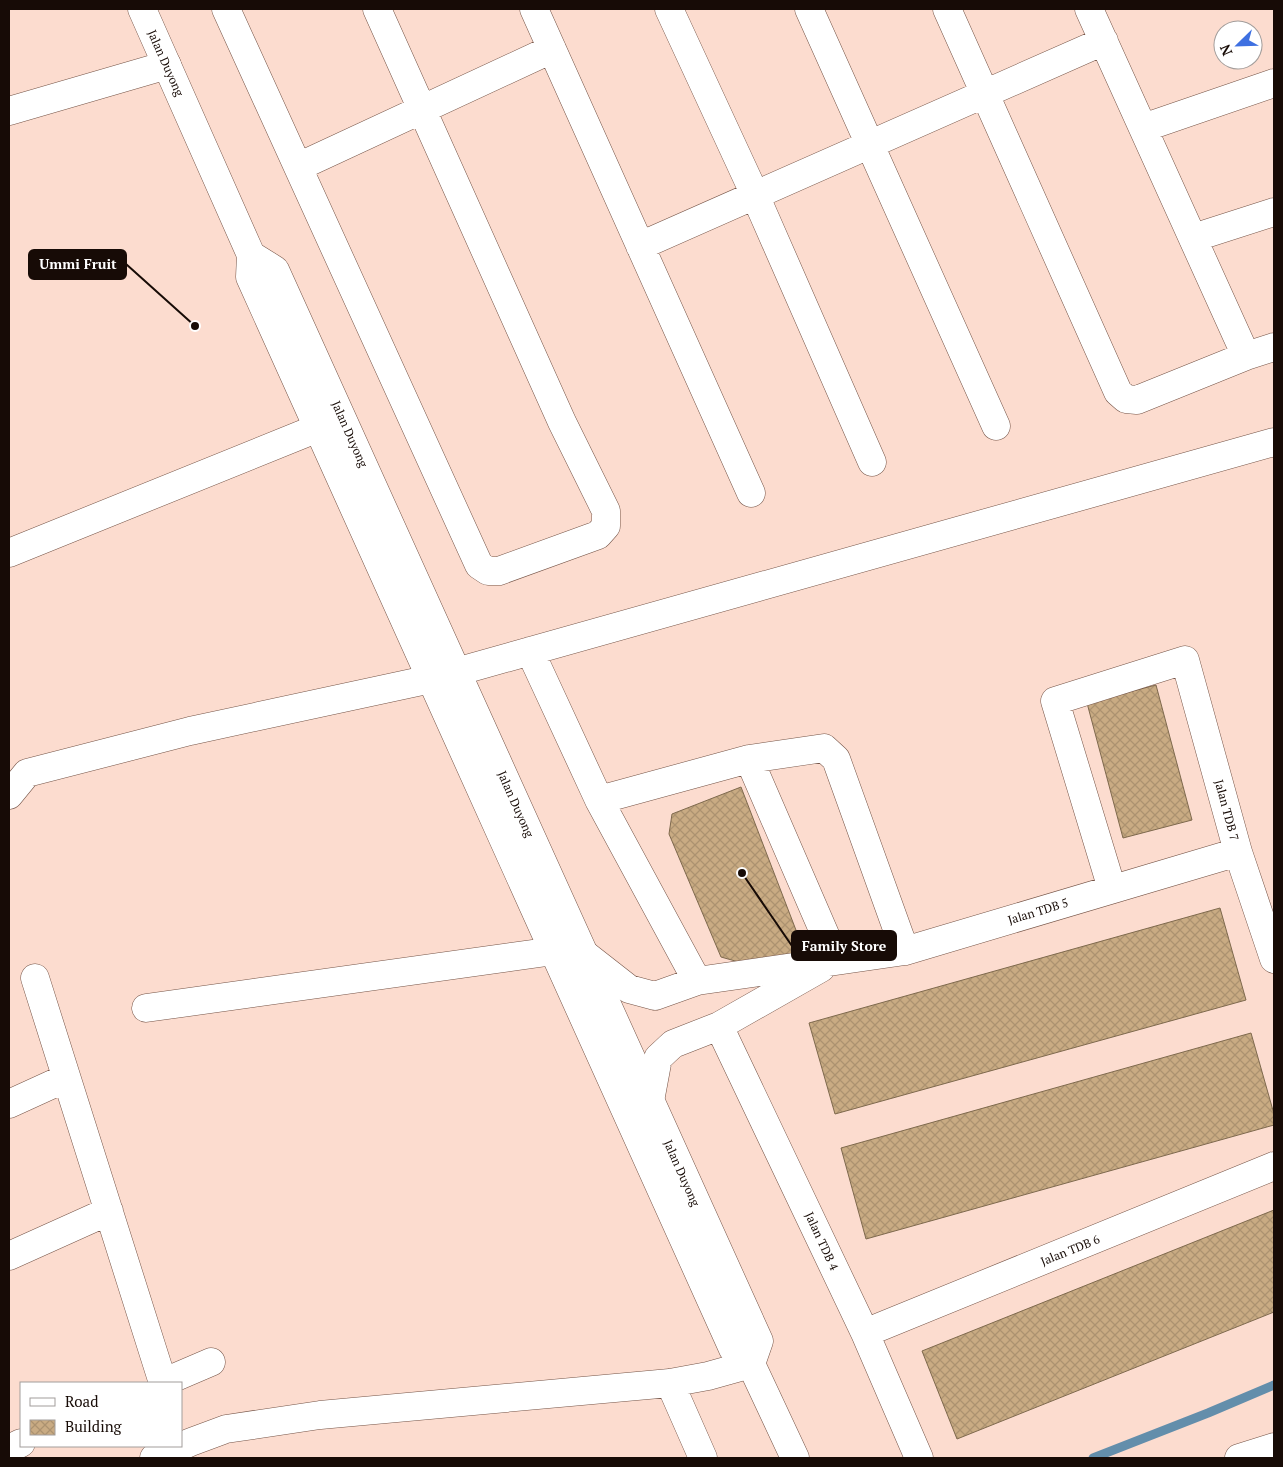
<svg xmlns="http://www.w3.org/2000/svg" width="1283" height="1467" font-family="'PT Serif',serif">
<defs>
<pattern id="building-cross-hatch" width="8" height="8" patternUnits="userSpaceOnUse" patternTransform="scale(1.25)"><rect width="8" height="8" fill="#c9ab83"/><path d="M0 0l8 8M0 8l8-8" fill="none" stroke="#ac9270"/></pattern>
</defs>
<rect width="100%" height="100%" fill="#fcdccf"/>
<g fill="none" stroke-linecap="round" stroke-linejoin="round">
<path stroke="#638eab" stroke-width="9" d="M1093,1458l115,-45 66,-28"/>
</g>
<path fill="url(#building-cross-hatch)" stroke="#7e694d" d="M1156,685l36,135 -69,18 -36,-135z
M741,787l63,164 -44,17 -39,-11 -52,-123 3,-20z
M1220,908l26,92 -411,114 -26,-91z
M1251,1033l23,81v11l-408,114 -25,-91z
M1274,1210v102l-317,127 -35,-88z"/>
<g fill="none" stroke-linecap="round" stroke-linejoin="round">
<defs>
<path id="minor" d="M226,9l253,556 9,6h11l99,-36 8,-9v-15l-44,-89 -185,-413
M534,9l217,484
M669,9l86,186 117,267
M809,9l187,417
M947,9l171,383 8,7 11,1 109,-44 28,-9
M1089,9l157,347
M9,111l158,-46
M1143,128l131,-45
M298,167l254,-118
M1193,238l81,-26
M640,246l464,-205
M9,553l309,-125
M530,651l69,149 98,181
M749,759l87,201
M9,795l18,-22 163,-42 241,-52 843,-237
M599,800l150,-41 75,-11 12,11 69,192
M1112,889l-57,-188 130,-41 53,192 36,107
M583,953l46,36 26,7 42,-15 208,-30 333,-99
M35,978l128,405
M146,1008l408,-57
M719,1026l146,307 54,125
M650,1101l8,-43 15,-14 46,-18 102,-58
M9,1104l57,-26
M9,1256l100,-45
M865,1333l409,-167
M162,1383l49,-21
M670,1383l33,75
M9,1449l12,-6
M154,1458l37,-16 35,-13 94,-14 350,-32 38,-7 43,-12
M1239,1458l35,-11"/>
<path id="major" d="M142,9l109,246 -1,22 483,1072 18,15 44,94
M251,255l24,15 484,1071 -8,23"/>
</defs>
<use href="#minor" stroke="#755447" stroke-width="29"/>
<use href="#major" stroke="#755447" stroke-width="29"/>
<use href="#minor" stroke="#fff" stroke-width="28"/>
<use href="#major" stroke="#fff" stroke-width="28"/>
</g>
<g text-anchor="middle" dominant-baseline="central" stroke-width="4.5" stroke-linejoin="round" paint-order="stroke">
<g font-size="12" fill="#170b06" stroke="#fff">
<text transform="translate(166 63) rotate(66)">Jalan Duyong</text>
<text transform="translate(350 434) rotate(66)">Jalan Duyong</text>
<text transform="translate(516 804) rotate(66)">Jalan Duyong</text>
<text transform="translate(1227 810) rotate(75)">Jalan TDB 7</text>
<text transform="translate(1038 911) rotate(-17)">Jalan TDB 5</text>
<text transform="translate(682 1173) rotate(66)">Jalan Duyong</text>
<text transform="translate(822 1241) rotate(65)">Jalan TDB 4</text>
<text transform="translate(1070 1250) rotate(-22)">Jalan TDB 6</text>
</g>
</g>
<path fill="none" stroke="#170b06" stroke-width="2" d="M195 326L126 264M742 873L792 946"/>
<g fill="#170b06" stroke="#fff" stroke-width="2">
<circle cx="195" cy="326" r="5"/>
<circle cx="742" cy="873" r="5"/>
</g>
<g fill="#170b06" stroke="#170b06" stroke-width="2">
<rect x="29" y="250" width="97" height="29" rx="5"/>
<rect x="792" y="931" width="104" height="29" rx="5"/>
</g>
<g font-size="14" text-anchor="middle" font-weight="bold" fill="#fff">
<text x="78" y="269">Ummi Fruit</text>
<text x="844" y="951">Family Store</text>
</g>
<rect width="1283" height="1467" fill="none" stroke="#170b06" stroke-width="20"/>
<rect x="20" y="1382" width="162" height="65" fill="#ffffff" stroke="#a29d9b"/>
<rect x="30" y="1398" width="25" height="8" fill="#ffffff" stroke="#a29d9b"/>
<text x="65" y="1407" font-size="15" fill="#170b06">Road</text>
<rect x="30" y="1420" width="25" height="15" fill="url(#building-cross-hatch)" stroke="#a29d9b"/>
<text x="65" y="1432" font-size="15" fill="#170b06">Building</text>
<g transform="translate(1238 45) rotate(247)"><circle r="24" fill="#ffffff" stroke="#a29d9b"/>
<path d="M0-4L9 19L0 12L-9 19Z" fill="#3e70e1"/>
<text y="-8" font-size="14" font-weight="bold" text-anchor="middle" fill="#170b06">N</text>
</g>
</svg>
